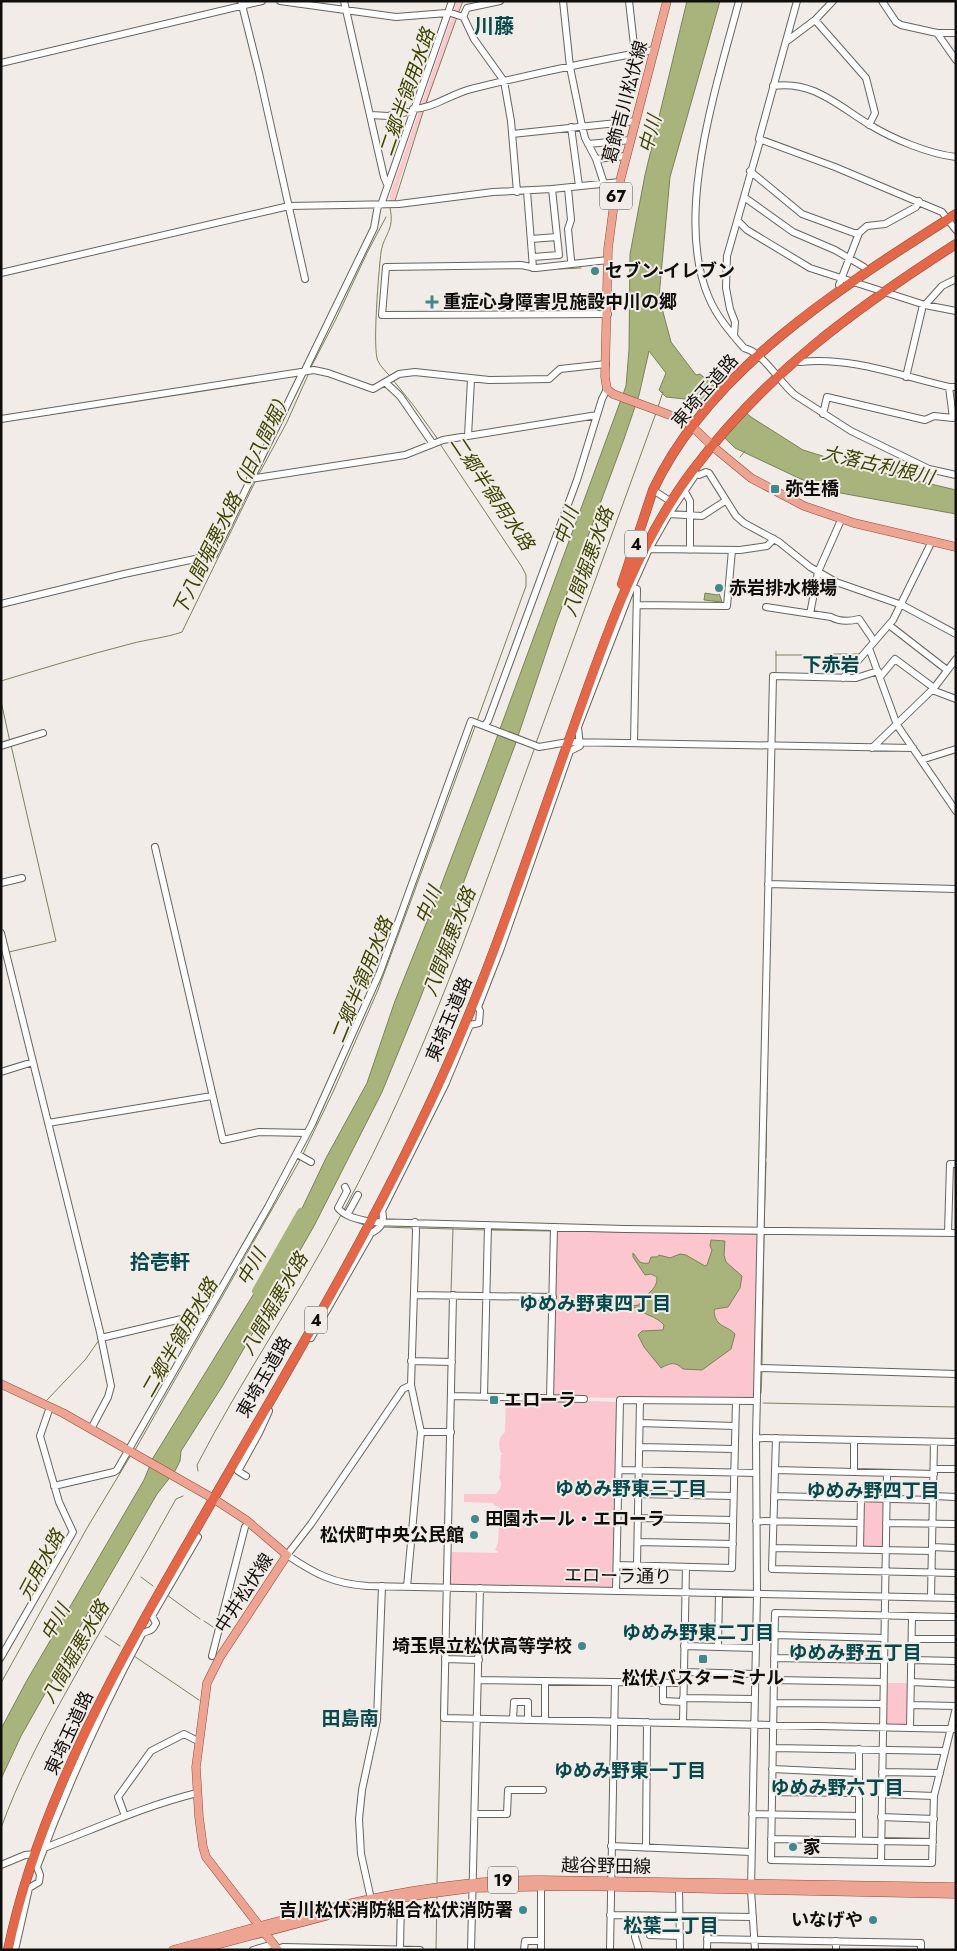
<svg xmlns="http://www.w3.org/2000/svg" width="957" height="1951" font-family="Jost,'Noto Sans JP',sans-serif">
<rect width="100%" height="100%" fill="#f1ece7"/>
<path fill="#fbc6ce" d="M457,1h5l-62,178 -6,23h-4v-7z
M556,1231l152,1 1,2 52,1 -5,165 -204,-3z
M511,1398l107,4 -5,186 -164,-3 1,-33 48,1v-2l-3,-1 3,-7 2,-36 -5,-1 -2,-3 -29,-1v-8h32c5,-6 7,-10 3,-16 2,-8 1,-15 2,-23l2,-2h-2c-3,-8 -3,-15 4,-21l1,-33z
M862,1500h22v48h-22z
M885,1683h23v41l-2,1h-20z"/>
<path fill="#a9b47c" stroke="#7b825a" d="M687,1h33l-50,176 -11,120 12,45 25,33 4,-1 51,43 52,33 52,16 101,24v24l-132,-24 -89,-42 -50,-49 -19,-2 -7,-7 7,-17 -17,-22 -10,44 -15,44 -68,184 -41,122 -95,254 -38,93 -68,134 -91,159 -42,66 -1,10 -5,10 -18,23 -80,138 -1,7 -55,97 -20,43v-50l25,-47 118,-202 9,-22 135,-220 38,-80 41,-75 28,-82 39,-97 52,-137 140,-381 3,-36 1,-96 15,-79z
M705,593l12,2 2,-2 3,9 -18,-2z
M711,1240l14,1 -1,14 2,7 16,14 -2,12 -12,19 -13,2 -1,2c2,17 11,13 21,23l-4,15 -29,21 -19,-1c-8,-8 -13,-6 -22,-1l-17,-21 -6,-12 4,-4 21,-1 1,-5c-9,-10 -19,-9 -27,-17l-13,-1 15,-2c5,-12 19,-14 18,-28l-6,-3 -6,1 -12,-18v-4c5,5 5,12 16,10l2,-6h6l2,-2 11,3 10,-4 6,1 19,11 2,-1 5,-15 -2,-4z"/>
<path fill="#f1ece7" d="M721,388l26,22 -25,29 -25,-24z"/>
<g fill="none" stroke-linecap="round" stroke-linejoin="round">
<path stroke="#7b825a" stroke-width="1" d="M458,14l5,-13
M426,103l31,-86
M395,201l29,-92
M390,208c5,22 -6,26 -9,44 -2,16 -9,98 -3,109 3,6 8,11 12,15
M559,269l22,-1
M310,369l26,-50 31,-66 19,-36
M393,380l21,26 23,32
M658,407l5,-15
M440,444l82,123 4,8v11l-49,135
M740,457l5,-6
M259,474l28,-52 21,-47
M832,654h29
M776,655h29
M776,674v-23
M1,681c43,-13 86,-26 129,-37 18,-5 35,-6 52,-12l73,-150
M1,701l9,41
M536,743l120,-330
M9,952l47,-11 -45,-196
M16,982l8,33
M768,1020l1,-24
M767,1089l1,-65
M303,1154l30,-62 45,-102 98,-266
M766,1158l1,-65
M344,1210c80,-148 134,-306 191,-463
M351,1220l13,5
M382,1227l31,1
M764,1227l2,-65
M417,1228l69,2
M490,1230l61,1
M557,1231l201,3
M451,1292l2,-63
M762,1366l2,-134
M761,1393l1,-23
M47,1400l38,-40 14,-20
M763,1403l193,4
M135,1450l165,-290
M198,1471l-1,-6c44,-85 99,-165 144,-250
M445,1532l1,-56
M141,1577l12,9
M167,1595l33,24
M204,1621l9,6
M105,1636l15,10
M134,1656l65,44
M1,1664l13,-23
M1,1683l86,-155 44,-73
M1,1828c17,-47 40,-91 64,-134 36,-66 75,-129 111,-195l7,-3
M437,1884l6,-263
M436,1950l1,-54"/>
<path stroke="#a9b47c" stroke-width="8" d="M256,1291l45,-79"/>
<defs>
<path id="minor" d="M241,1l18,72 46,206
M280,1l116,16 51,-4
M344,1l40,176 3,7
M563,1l7,66 12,59 3,12 11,21 14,43 4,2
M629,1l6,53
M739,1c-22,84 -66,215 -30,297 8,19 22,35 35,50 19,4 36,35 51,47l56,36 78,38 27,6
M797,1l-38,138 76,28 107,45 14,18
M882,1l14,21 5,3 36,8h19
M448,12l15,5 4,-9 33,-7
M463,16l11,23 30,42 7,40 6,71
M815,20l51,58 9,35 -6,12
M937,33l19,27
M787,41l28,-21 18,-19
M1,63l261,-62
M773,86c40,-6 65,20 97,39 23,14 59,29 86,32
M413,109c21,-1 38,-15 58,-20 61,-15 122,-28 183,-39
M371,115l17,1 19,-4 5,1
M571,127l8,59
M512,134l124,-13
M588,144l43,-4
M596,159l30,-3
M750,171l52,43 52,19h5l8,-7 18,-2 31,-17 3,-6
M568,188l3,32 -3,9 3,31
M527,191l6,77
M744,197l49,35 42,18 29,17
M381,205l71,-204
M738,221l9,9 63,38 115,37 31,6
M531,239l26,-2
M533,257l26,-2 -7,-66
M608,260l-72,8 -15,-3 -135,2 -4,48 226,-1
M1,273l288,-67 110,-2 94,-12 59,-3 68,-7
M839,285l20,-52
M925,305l17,-19 14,-7
M734,336l1,-14 -5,-13 -4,-21 1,-32 33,-115
M800,362c50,-6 101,14 149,25h7
M304,372l70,-144 4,-23
M906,377l17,-72
M386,383l14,13 33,48
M823,414l4,-17 98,23 9,-4 19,2 -4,-31
M1,419l313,-49 14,3 45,16 26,-15 16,-2 74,8 60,-1 11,-10 46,-5
M468,436l3,-57
M250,479l155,-24 38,-15 154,-25
M653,490l20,13
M684,490l6,11v49
M669,514l33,2 23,-15
M649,549l91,1 27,-4 7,-7
M632,587l5,2 -3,154
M1,604l123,-30 90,-19 89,-183
M637,605l90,1 5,-56
M766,607l65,10c9,5 17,5 28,2l15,22
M810,614l8,-42 23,-52
M889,625l58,45
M869,648l28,77 59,86
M880,677l15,-18 39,29
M843,678l50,-58 39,-79
M932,690l24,9
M484,726l4,-5 89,-241 25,-81 5,-10
M1,746l42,-13
M872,748l62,-60 22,-29
M921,760l35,-11
M155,847l68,293 36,-8 48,1
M1,883l21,-5
M768,884l188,5
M1,933l99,399 11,54 -3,11 -17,32
M1,1072l32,-10
M48,1123l164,-27
M297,1154l14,8
M345,1187l2,4 -9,17c8,10 22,11 33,14l254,7 331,4
M347,1215l11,-20
M948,1233l2,-69h6
M414,1295l139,2
M453,1295l-9,423 512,11
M101,1338l106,-25
M311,1338l60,-105c9,-4 14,-11 11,-22l63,-126 25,-60 9,-2 1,-12 -2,-4 23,-59 69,-197 10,-5 -2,-19 54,-140 17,-38 20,-35 27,-40 3,1 7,-3 3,1 27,43 8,7 35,19 31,25 26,15 66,23 54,29
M411,1361l41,1
M759,1368l197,6
M411,1385l-8,4 -92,135 -24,31c28,19 47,29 81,31l588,12
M451,1396l133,3
M484,1396l4,-171
M550,1398l4,-171
M640,1423l95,3
M421,1432h30
M756,1438l200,4
M776,1438l-4,131 184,4
M640,1447l94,2
M934,1469h22
M619,1470l137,3
M775,1470l159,4
M854,1472v-32
M246,1476l-8,-5 21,-38 10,-22
M54,1486l60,-14 3,-2 151,-263 44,-83 68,-152 91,-251 68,26 29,-5 345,6
M639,1494l94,2
M774,1496l159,4
M933,1496l23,1
M638,1518l95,2
M756,1521l104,2
M886,1523l70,1
M638,1542l95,2
M932,1547l24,1
M773,1548l159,3
M860,1549l1,-51
M617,1565l115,3 4,-167
M637,1565l3,-165
M407,1587l14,-155 -10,-47 5,-154 -1,-9
M616,1591l4,-191 137,1
M931,1597l3,-155
M956,1617l-181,-4 -4,247 161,3 2,-67 22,-88
M774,1635l110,3
M912,1639h44
M684,1646l71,2
M718,1647l1,-54
M212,1656l33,-129
M1,1657l72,-125 -14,-30 -19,-66 10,-29
M774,1658l109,2
M445,1659l34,1
M912,1660l44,1
M684,1672l71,2
M478,1680l205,3
M774,1680l109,2
M911,1682l45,2
M663,1683v18l20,1
M683,1698l71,1
M775,1703l107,1
M911,1705l45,1
M513,1719l1,-17h14v17
M545,1720v-39
M683,1722l3,-155
M910,1728l2,-112
M773,1748l172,3
M772,1769l87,4
M882,1772l58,1
M772,1792l87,1
M881,1794l53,2
M475,1814h32l1,-24h35
M752,1814l107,2
M125,1816l-7,-19 33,-46 33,-17 14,7
M881,1817l53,2
M771,1839l162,3
M859,1840v-91
M611,1846l140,6
M44,1848c51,-19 100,-42 153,-55
M646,1848l1,-126
M881,1862l6,-389
M1,1865l24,-10 11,-1
M679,1888l1,62
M371,1899l-10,-45 -2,-35 3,-29 15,-70 5,-134
M610,1915l143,2
M634,1916l1,21 4,13
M651,1916l-1,19 30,1
M707,1939l214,4v7
M277,1949l6,-2 137,3
M400,1949l1,-51
M15,1950l14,-62 10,-6 1,-7 -3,-8c30,-81 65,-158 105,-233 6,-5 9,0 14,-11l-4,-7 46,-79
M253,1950l21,-6
M471,1950l9,-362
M524,1950l1,-9h16
M541,1950v-64
M610,1950l5,-268
M707,1950l1,-33
M755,1950l-4,-60 6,-296 -1,-156 17,-762 83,2 22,-7
M836,1950v-9"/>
<path id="major" d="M667,1l-53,203 -6,45 -3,128 2,12 6,5 73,27 31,29 34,28 53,28 50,17 102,24
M1,1384l62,29 151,86 32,21 41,35 -67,102 -13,26 -11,84 3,50 4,30 3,10 72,93
M173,1950c121,-33 242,-71 368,-70l415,7
M197,1950l186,-49 44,-7 46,-6 104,-2 379,8"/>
<path id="highway" d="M622,584l31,-94c58,-123 192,-205 303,-276
M8,1950c33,-160 125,-312 206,-452 78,-135 159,-270 224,-412 53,-115 91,-235 134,-354 32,-90 63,-185 121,-262 72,-96 163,-162 263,-226"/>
</defs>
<use href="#minor" stroke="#67635f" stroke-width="8"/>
<use href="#major" stroke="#984834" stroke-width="9"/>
<use href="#highway" stroke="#984834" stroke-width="10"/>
<use href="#minor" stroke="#fff" stroke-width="6"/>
<use href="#major" stroke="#eea492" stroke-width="8"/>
<use href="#highway" stroke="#e26849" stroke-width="9"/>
</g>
<g fill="#40888b" stroke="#f1ece7" stroke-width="2">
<circle cx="595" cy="271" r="5"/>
<path d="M429.5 294.5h5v5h5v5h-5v5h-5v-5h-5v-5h5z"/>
<rect x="770" y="484" width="10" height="10" rx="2.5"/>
<circle cx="719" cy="588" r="5"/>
<rect x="489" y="1395" width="10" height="10" rx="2.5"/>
<circle cx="475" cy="1519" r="5"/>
<circle cx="474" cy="1535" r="5"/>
<circle cx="582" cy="1646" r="5"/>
<rect x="698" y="1654" width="10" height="10" rx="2.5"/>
<circle cx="793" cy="1847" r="5"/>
<circle cx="523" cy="1910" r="5"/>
<circle cx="873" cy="1920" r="5"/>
</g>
<g text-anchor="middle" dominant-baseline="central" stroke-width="4" stroke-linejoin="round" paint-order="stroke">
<g fill="#f1ece7" stroke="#53514e" stroke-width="1">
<rect x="600" y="182.5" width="32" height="27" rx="4"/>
<rect x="625" y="530.5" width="22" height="27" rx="4"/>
<rect x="305" y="1306.5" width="22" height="27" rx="4"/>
<rect x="488" y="1866.5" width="30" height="27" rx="4"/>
</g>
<g font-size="16" font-weight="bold" fill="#0f0e0c">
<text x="616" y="196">67</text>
<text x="636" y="544">4</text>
<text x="316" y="1320">4</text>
<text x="503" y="1880">19</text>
</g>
<g font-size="18" fill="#0f0e0c" stroke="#f1ece7">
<text transform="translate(625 102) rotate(-75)">葛飾吉川松伏線</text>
<text transform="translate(705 391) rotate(-49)">東埼玉道路</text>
<text transform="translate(449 1019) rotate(-67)">東埼玉道路</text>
<text transform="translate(264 1377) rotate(-60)">東埼玉道路</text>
<text transform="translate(618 1576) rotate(1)">エローラ通り</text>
<text transform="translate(244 1593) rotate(-57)">中井松伏線</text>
<text transform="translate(69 1733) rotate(-65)">東埼玉道路</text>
<text transform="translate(606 1866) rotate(1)">越谷野田線</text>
</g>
<g font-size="18" font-weight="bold" fill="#0f0e0c" stroke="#f1ece7" text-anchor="start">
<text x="605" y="271">セブン-イレブン</text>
<text x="443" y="302">重症心身障害児施設中川の郷</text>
<text x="785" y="489">弥生橋</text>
<text x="729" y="588">赤岩排水機場</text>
<text x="504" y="1400">エローラ</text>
<text x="485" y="1519">田園ホール・エローラ</text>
<text x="464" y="1535" text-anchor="end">松伏町中央公民館</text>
<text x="572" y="1646" text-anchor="end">埼玉県立松伏高等学校</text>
<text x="703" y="1678" text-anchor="middle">松伏バスターミナル</text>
<text x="803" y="1847">家</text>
<text x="513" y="1910" text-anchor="end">吉川松伏消防組合松伏消防署</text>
<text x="863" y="1920" text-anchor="end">いなげや</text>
</g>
<g font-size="19" font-style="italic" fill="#3c4400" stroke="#f1ece7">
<text transform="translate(407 92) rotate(-71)">二郷半領用水路</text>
<text transform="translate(650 134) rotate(-75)">中川</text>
<text transform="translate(878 465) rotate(13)">大落古利根川</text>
<text transform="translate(492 493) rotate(56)">二郷半領用水路</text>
<text transform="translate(232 503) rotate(-64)">下八間堀悪水路（旧八間堀）</text>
<text transform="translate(566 526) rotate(-71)">中川</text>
<text transform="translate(588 562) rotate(-70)">八間堀悪水路</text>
<text transform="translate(428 905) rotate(-67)">中川</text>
<text transform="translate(449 942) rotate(-69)">八間堀悪水路</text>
<text transform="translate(362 980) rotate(-68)">二郷半領用水路</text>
<text transform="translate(251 1267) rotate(-60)">中川</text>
<text transform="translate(274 1304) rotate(-60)">八間堀悪水路</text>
<text transform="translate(179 1338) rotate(-60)">二郷半領用水路</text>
<text transform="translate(41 1565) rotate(-62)">元用水路</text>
<text transform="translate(55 1622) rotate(-61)">中川</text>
<text transform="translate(75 1652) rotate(-60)">八間堀悪水路</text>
</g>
<g font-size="19" font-weight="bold" fill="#06484b" stroke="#f1ece7">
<text x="831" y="664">下赤岩</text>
<text x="595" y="1303">ゆめみ野東四丁目</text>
<text x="631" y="1488">ゆめみ野東三丁目</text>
<text x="873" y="1490">ゆめみ野四丁目</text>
<text x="698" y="1632">ゆめみ野東二丁目</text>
<text x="855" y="1652">ゆめみ野五丁目</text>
<text x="350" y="1718">田島南</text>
<text x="630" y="1770">ゆめみ野東一丁目</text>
<text x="837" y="1787">ゆめみ野六丁目</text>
<text x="671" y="1925">松葉二丁目</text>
</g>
<g font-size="20" font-weight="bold" fill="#06484b" stroke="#f1ece7">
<text x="494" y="26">川藤</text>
<text x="160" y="1262">拾壱軒</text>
</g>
</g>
<rect width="957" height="1951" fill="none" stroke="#0f0e0c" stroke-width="5"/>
</svg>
